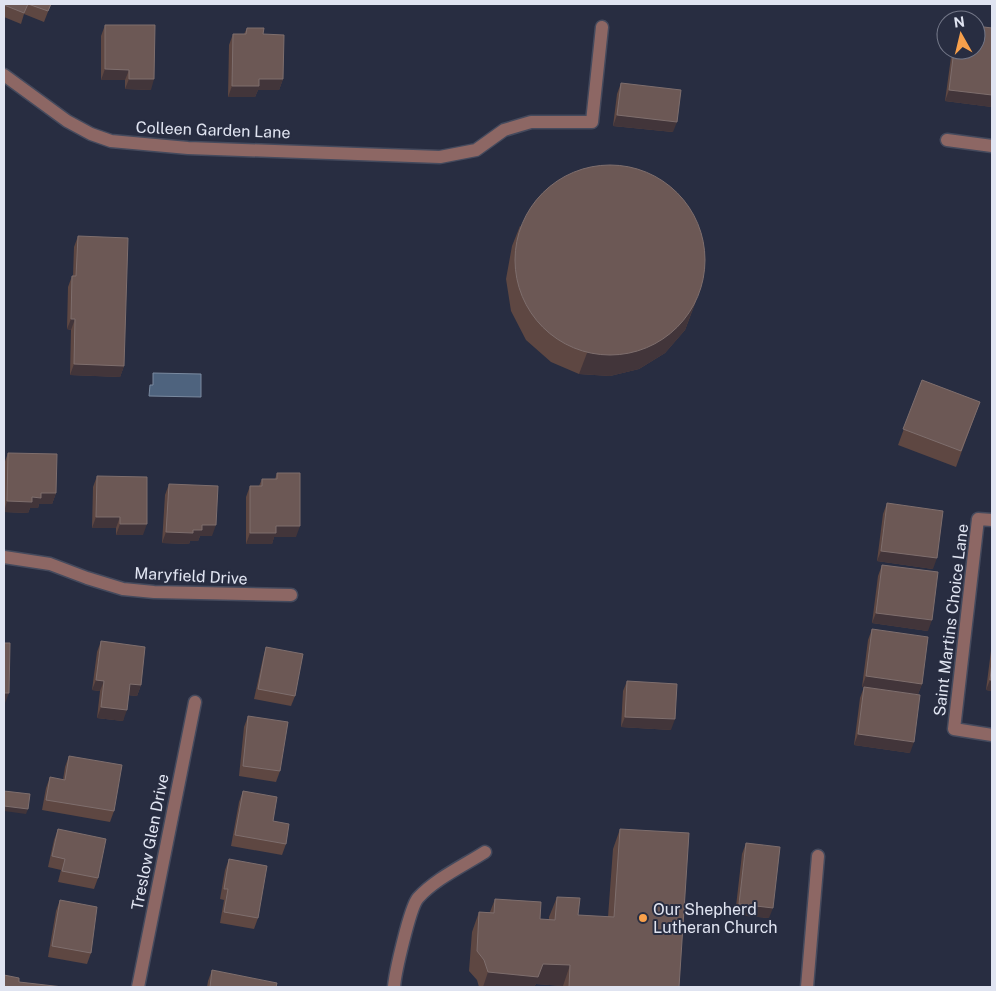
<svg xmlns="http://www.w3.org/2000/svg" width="996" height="991" font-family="'Public Sans',sans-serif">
<rect width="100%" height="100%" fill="#282d41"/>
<path fill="#4e637e" stroke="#7a8aa0" d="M153,373l48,1v23l-52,-1 1,-11h3z"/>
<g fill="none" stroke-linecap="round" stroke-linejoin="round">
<defs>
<path id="minor" d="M4,75l63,46 24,13 20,7 77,7 252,9 36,-7 28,-20 27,-8h61l10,-95
M947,140l45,6
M992,520l-14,-1 -24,210 38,6
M4,557l46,7 37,14 36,11 31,3 137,3
M138,987l57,-285
M394,987c1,-14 16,-80 24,-89 17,-19 45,-32 67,-46
M807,987l11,-131"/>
</defs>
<use href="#minor" stroke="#454a5d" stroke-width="15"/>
<use href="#minor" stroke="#8d6764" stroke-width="12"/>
</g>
<path fill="#5e4742" d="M4,4h47l-7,18 -20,-8 -3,10 -17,-7z
M105,25l46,65 -26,-1v-9h-24v-44z
M247,28l16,6 20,45 -4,11h-21l-3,7h-27l1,-52 4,-11h11z
M992,28v79l-47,-6 7,-51h24z
M621,83l52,49 -60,-6 4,-32z
M520,226l176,75 -11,29 -20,23 -26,16 -29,7 -31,-2 -28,-12 -25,-22 -15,-29 -5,-32 6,-33z
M78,236l46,130 -4,11 -50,-2 1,-45 -4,-1 1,-42 4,-11h1l1,-29z
M922,380l58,22 -24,65 -58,-22z
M8,453l48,40 -4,11h-13l-1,4h-8l-2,5 -24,-1v-48z
M277,473l19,64h-22l-2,7h-26v-47l4,-11h9l3,-7h13z
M97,476l46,59h-27v-7h-24l1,-41z
M169,484l43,52h-12l-2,5h-8l-1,3 -27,-1 3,-48z
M887,503l46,66 -56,-8 6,-47z
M882,565l46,66 -56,-8 6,-47z
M872,629l50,55 -4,10 -56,-7 6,-47z
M101,641l40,44 -4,11 -9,-1 -5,26 -26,-3 3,-27 -8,-1 5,-38z
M992,643v48l-6,-1z
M266,647l29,49 -4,10 -37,-7 9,-41z
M627,681l44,49 -50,-3 2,-36z
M864,687l46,66 -56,-8 6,-47z
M248,716l32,55 -4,11 -37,-6 5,-49z
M69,756l45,55 -4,11 -68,-12 4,-22 4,-11 13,3 2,-13z
M243,791l30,30 13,23 -4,11 -51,-9 8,-44z
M58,829l40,49 -4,11 -36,-7 3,-12 -13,-3 6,-27z
M620,829l59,158h-116v-1l-27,-2 -2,3h-55l-2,-7 -8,-9 3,-39 7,-20h11l5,-13 45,20 9,1v-3l8,-20 21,18 30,2 5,-68z
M746,843l23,75 -34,-3 7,-61z
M229,859l29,59 -4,11 -34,-6 4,-23 -4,-1 5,-29z
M60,900l31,53 -4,11 -39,-7 8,-46z
M212,970l64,17h-69l1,-6z"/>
<path fill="#42353a" d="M105,69l24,1 -4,10h-24z
M129,79h25l-3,11 -26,-1z
M259,79h24l-4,11h-21l-3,7h-27l4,-11z
M949,90l43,5v12l-47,-6z
M617,115l60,7 -4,10 -60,-6z
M703,281l-18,49 -20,23 -26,16 -29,7 -31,-2 8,-21z
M71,319h4l-4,11 -4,-1z
M74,364l50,2 -4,11 -50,-2z
M41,493h15l-4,11h-13l-1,4h-8l-2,5 -24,-1 3,-11 25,-4z
M96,517h24l-4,11h-24z
M120,524h27l-4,11h-27z
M202,525h14l-4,11h-12l-2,5h-8l-1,3 -27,-1 4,-11 27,-2z
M276,526h24l-4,11h-22l-2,7h-26l4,-11z
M881,551l56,7 -4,11 -56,-8z
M876,613l56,7 -4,11 -56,-8z
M866,676l56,8 -4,10 -56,-7z
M96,680l8,1 -4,10 -8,-1z
M990,680h2v11l-6,-1z
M130,684l11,1 -4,11 -11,-1z
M4,693h5l-4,10h-1z
M101,707l26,3 -4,11 -26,-3z
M625,717l50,2 -4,11 -50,-3z
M858,734l56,8 -4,11 -56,-8z
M4,806l24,3 -2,5 -22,-3z
M739,904l34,4 -4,10 -34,-3z
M543,964l27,1 -7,21 -27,-2 -2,3h-51l5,-15z"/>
<path fill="#6c5855" stroke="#7e6e6d" d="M4,4h24l-4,9 -20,-8z
M28,4h23l-3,7z
M105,25h50l-1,54h-25v-9l-24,-1z
M976,26l16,2v67l-43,-5 5,-40h22z
M247,28h17l-1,6 21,1 -1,44h-24v7h-27l1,-52h13z
M621,83l60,7 -4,32 -60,-7z
M515 260a95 95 0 1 1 190 0a95 95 0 1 1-190 0Z
M78,236l50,2 -4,128 -50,-2 1,-45h-4l1,-43h4z
M922,380l58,22 -19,49 -58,-22z
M8,453l49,1 -1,39h-15v5l-9,-1v5l-25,-1z
M277,473h23v53h-24v7h-26v-47h12v-7h15z
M97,476l50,1v47h-27v-7h-24z
M169,484l49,2 -2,39h-14v5h-9v3l-27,-1z
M887,503l56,8 -6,47 -56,-7z
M882,565l56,7 -6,48 -56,-7z
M872,629l56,8 -6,47 -56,-8z
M101,641l44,6 -4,38 -11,-1 -3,26 -26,-3 3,-26 -8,-1z
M4,643h6l-1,50h-5z
M266,647l37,7 -8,42 -37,-7z
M992,662v18h-2z
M627,681l50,3 -2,35 -50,-2z
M864,687l56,8 -6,47 -56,-8z
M248,716l40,6 -8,49 -37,-5z
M69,756l53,9 -8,46 -68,-11 4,-23 15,3z
M4,791l26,3 -2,15 -24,-3z
M243,791l34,6 -4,24 16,3 -3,20 -51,-9z
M58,829l48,10 -8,39 -36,-7 3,-12 -13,-3z
M620,829l69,4 -10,154h-110l1,-22 -27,-1 -5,13 -50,-5 -4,-12 -7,-9 2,-39 15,1 1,-14 46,3 -1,17 15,1 2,-23 23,1 -2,17 36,2z
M746,843l34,4 -7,61 -34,-4z
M229,859l38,7 -9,52 -34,-6 4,-23h-4z
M60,900l37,7 -6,46 -39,-7z
M212,970l65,13 -1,4h-66z
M4,975l15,3v4l44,5h-59z"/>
<circle fill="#f8a04b" stroke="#282d41" stroke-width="2" cx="643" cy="918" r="5"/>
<g text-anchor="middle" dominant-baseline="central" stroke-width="4" stroke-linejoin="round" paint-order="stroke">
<g font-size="16" fill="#e0e4f1" stroke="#282d41">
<text transform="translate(213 130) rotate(2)">Colleen Garden Lane</text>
<text transform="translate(191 576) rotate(3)">Maryfield Drive</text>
<text transform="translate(951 620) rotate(-83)">Saint Martins Choice Lane</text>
<text transform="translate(150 842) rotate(-79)">Treslow Glen Drive</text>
</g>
<g font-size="16" fill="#e0e4f1" stroke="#282d41" text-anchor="start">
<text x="653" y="909">Our Shepherd<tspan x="653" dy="18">Lutheran Church</tspan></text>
</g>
</g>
<rect width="996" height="991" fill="none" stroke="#e0e4f1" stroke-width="10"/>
<g transform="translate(961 35) rotate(352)"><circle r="24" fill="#282d41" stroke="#727687"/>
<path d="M0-4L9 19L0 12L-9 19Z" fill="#f8a04b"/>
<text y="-8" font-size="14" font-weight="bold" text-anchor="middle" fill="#e0e4f1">N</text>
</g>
</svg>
